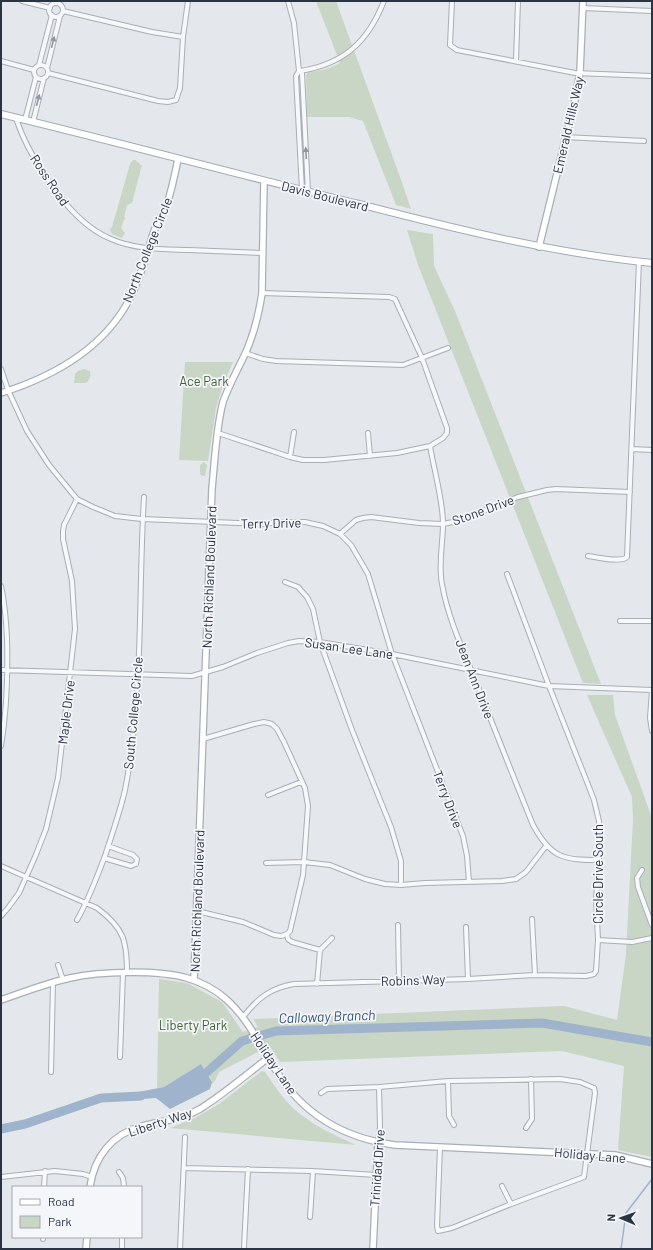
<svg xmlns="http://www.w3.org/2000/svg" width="653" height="1250" font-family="Barlow,sans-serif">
<rect width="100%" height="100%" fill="#e4e7ec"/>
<path fill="#c9d6c5" d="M316,1h20l63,173 12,35 -15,-4 -33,-84 -14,-4h-42l-1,-39 1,-5 23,-5 10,-5z
M133,160h3l1,2 3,1v2h2l-10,38 -5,2 -3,12 2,2 -2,1 -3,8 4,5 -3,5 -10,-4 -2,-5 2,-2 18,-63z
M407,230l26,4 1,32 21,45 146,373 -18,-1 -165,-418z
M185,362h48l-11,26 -6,20 -8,53 -29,-1z
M84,369l6,2c1,5 0,9 -4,12h-12l1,-9 3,-3z
M204,462l3,3 -2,11h-3l-2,-2v-9z
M587,695h26l2,20 37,103v339l-34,-7 6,-84 -62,-15 -282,11 -9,-14 -15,5 -37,19 -4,9 -4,4 1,-4 -11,-17 -37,23 -7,1 2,-109 28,4 35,19 21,30 15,-5 -5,-8 311,-13 53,14 9,-66 7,-135 -1,-22z
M262,1071l3,1c10,14 20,31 34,41 17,14 37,23 57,32l-186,-17 25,-10 24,-14z"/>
<path fill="#9fb4cc" d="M201,1064l11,18 -2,7 -40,20 -14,-11 -28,2v-6l36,-7z"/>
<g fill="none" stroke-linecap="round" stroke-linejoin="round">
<path stroke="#9fb4cc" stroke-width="1.5" d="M621,1249l5,-36 26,-34"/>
<path stroke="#9fb4cc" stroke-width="9" d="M198,1080l44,-39 34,-10 266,-8 110,19
M1,1129l24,-5 76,-26 40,-2"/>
<defs>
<path id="street" d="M22,1l28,7
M288,1l6,22 5,48 3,2 6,119
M452,1l-2,44 7,5 118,23 77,3
M49 10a7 7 0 1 1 14 0a7 7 0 1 1-14 0Z
M583,8l69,3
M63,11l89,21 31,5
M1,61l33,9
M516,61l2,-60
M39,65l13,-50
M34 72a7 7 0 1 1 14 0a7 7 0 1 1-14 0Z
M47,68l13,-52
M299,71l-3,5 6,114
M300,71c44,-7 68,-29 84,-70
M48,73l110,28 10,1 8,-2 4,-12 3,-51 5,-36
M16,118c7,22 19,43 32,62 16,24 36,48 63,59 25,11 53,10 78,11 25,1 49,2 74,3
M25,120l11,-43
M33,122l11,-44
M565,137l79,4
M245,353l18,6 13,2 127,4 45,-17
M1,369l7,21 19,41 22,34 28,34 16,8 22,9 27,3 120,5 20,-2h23l18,4 17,8 11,11 17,29 24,80 71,182 4,20 2,26
M218,433l72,24 13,3h21l73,-7 33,-7 13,-8 4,-5v-5l-25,-70 -27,-59 -6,-2 -127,-4
M368,433l2,23
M430,446c4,24 13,54 13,78 0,19 -5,40 -1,60 6,35 22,68 35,100 18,47 37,94 56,141 18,33 30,35 66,35
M632,449l20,1
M290,457l4,-25
M340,534l16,-14 7,-2 8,-1 48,6 24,1 15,-3 60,-24 29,-7 9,-1 74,3
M588,556c9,1 33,7 39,1l12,-296
M285,582l13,5 9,10 6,12 7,33 32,88 39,97 10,34v24
M1,586c4,17 5,34 6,52 1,36 0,72 -6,108
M620,621h32
M1,670l191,6 31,-9 34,-14 31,-10 11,-2 21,1 72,12 157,32 103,4
M652,690l-2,28 2,13
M203,739l51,-15 10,-2 8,2 5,5 7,13 21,46 3,18 -4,56 -1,13 -13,56 -3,3
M268,795l33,-13
M104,858l27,8 5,-2 1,-5 -4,-4 -25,-9
M266,863l38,-1 26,3 35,14 20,5 16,1 24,-2 77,-2 14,-2 10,-7 20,-26
M1,866l96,42c27,20 30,33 30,65
M642,870l-5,8 1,9 14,38
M197,911l46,11 31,13 7,1 6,-2
M1,916l7,-8 11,-15 16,-36 11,-28 12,-51 17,-149 -3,-48 -9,-42v-8l1,-6 13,-26
M532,919l3,56
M77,920c12,-21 19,-41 28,-64 7,-22 15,-44 20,-66 19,-97 13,-196 19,-293
M398,925l1,56
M466,927l2,52
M287,934l1,5 4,3 28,8
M598,940l34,2 20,-4
M58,965l5,15
M317,984l3,-34 12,-12
M243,1017c15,-19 27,-29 51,-33l174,-5 67,-4 51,1 8,-2 2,-3 2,-31 -2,-41 3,-39v-39l-5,-21 -7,-18 -38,-96 -42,-112
M120,1057l3,-84
M51,1072l2,-89
M448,1081l1,35 5,9
M321,1093l6,-4 52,-2 69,-6 112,-2 20,3 14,6 1,5 -11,84 -73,27 -59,24 -14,3 -1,-5 3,-79
M526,1128l6,-9 -1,-40
M378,1142l2,-15 -1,-40
M184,1168l129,3 63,4
M119,1172l4,6 1,9
M1,1177l54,-6 28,3 9,3
M502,1186l9,18
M44,1187l1,-16
M310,1217l3,-46
M43,1239v-2
M244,1247l4,-78
M122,1249v-12
M180,1249l5,-112"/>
<path id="secondary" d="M539,247l36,-147 5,-28 3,-71
M1,393c51,-16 102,-44 128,-93 11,-20 17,-44 24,-66 3,-10 10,-20 14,-30 5,-15 8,-30 11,-45
M194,980l18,-492c3,-28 4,-60 11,-86 6,-17 15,-33 23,-50 8,-19 13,-38 16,-59l2,-112
M1,1000c23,-8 46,-17 69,-22 31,-7 88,-8 117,0 14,4 29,12 40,22 21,19 33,45 48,69 27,45 68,69 120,76l220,10 37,9
M90,1187c4,-30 22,-53 52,-61 20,-5 39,-6 58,-17 24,-15 46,-34 68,-51
M86,1249l1,-12
M373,1249l5,-107"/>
<path id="primary" d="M1,114c120,29 239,61 358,90 97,25 193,49 293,59"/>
</defs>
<use href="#street" stroke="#a9aeb7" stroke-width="6"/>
<use href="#secondary" stroke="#a9aeb7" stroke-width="8"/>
<use href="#primary" stroke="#a3abb8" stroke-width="8"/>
<use href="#street" stroke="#f7f8fa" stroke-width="4"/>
<use href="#secondary" stroke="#fff" stroke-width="5.5"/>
<use href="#primary" stroke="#fff" stroke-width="6"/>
</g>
<defs><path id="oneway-solid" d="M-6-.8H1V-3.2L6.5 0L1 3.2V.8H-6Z"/></defs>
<g fill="#9196a0">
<use href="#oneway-solid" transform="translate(53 42) rotate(-76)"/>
<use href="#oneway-solid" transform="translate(38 100) rotate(-76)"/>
<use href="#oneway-solid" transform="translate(306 153) rotate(-93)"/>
</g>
<g text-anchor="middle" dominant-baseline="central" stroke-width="3.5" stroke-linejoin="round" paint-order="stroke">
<g font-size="13" fill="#2b3445" stroke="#f4f6f9">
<text transform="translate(568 125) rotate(-77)">Emerald Hills Way</text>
<text transform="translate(50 180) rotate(56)">Ross Road</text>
<text transform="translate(325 196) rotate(14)">Davis Boulevard</text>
<text transform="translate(147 250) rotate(-68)">North College Circle</text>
<text transform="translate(483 510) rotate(-20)">Stone Drive</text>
<text transform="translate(271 523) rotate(-1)">Terry Drive</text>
<text transform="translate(209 577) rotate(-88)">North Richland Boulevard</text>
<text transform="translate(349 648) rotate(8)">Susan Lee Lane</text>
<text transform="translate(475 679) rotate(69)">Jean Ann Drive</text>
<text transform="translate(66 712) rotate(-83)">Maple Drive</text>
<text transform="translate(133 713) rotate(-85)">South College Circle</text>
<text transform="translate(448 799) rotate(69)">Terry Drive</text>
<text transform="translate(598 874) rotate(-90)">Circle Drive South</text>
<text transform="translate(197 901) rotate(-88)">North Richland Boulevard</text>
<text transform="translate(413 980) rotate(-2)">Robins Way</text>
<text transform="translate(274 1063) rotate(56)">Holiday Lane</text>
<text transform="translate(160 1122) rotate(-18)">Liberty Way</text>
<text transform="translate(590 1155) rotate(5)">Holiday Lane</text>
<text transform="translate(377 1168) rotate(-86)">Trinidad Drive</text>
</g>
<g font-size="13" fill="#3f6138" stroke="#f4f6f9">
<text x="204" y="381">Ace Park</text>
<text x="193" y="1025">Liberty Park</text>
</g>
<g font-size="14" font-style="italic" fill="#34527a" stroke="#f4f6f9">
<text transform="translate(327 1016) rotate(-2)">Calloway Branch</text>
</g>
</g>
<rect width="653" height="1250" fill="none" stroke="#2b3445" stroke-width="4"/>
<rect x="12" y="1186" width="130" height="52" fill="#f4f6f9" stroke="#a4a8b1"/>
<rect x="20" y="1199" width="20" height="6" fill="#ffffff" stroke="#a4a8b1"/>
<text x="48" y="1206" font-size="12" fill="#2b3445">Road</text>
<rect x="20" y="1216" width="20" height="12" fill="#c9d6c5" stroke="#a4a8b1"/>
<text x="48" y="1226" font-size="12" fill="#2b3445">Park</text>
<g transform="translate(621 1218) rotate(272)" stroke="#f4f6f9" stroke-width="3" paint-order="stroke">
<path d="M0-3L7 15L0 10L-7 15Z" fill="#2b3445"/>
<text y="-6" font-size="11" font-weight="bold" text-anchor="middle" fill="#2b3445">N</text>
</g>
</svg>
